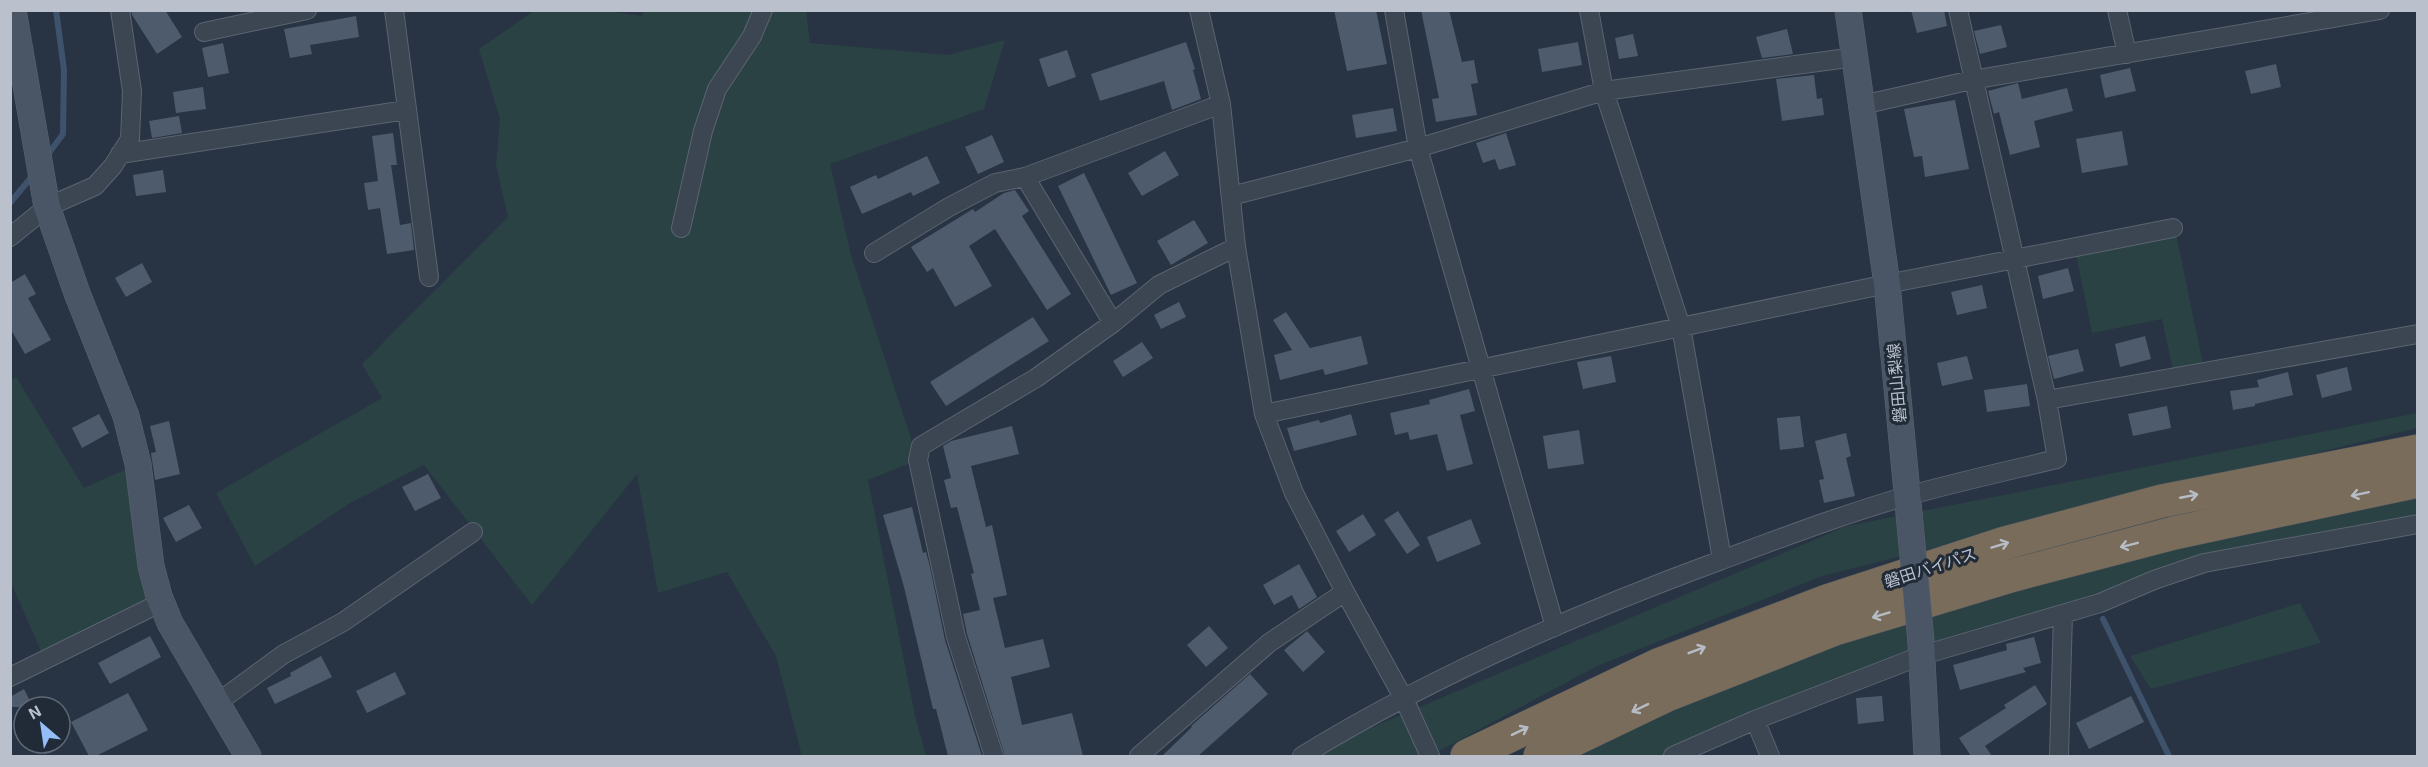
<svg xmlns="http://www.w3.org/2000/svg" width="2428" height="767" font-family="'Exo 2','Noto Sans JP',sans-serif">
<rect width="100%" height="100%" fill="#283443"/>
<path fill="#2a4244" d="M645,10l161,1 4,32 138,12 57,-15 -21,69 -154,55 21,91 67,205 -50,20 47,236 11,40h-124l-26,-100 -49,-84 -69,21 -21,-119 -105,131 -108,-140 -74,38 -95,63 -39,-73 166,-95 -20,-34 146,-147 -12,-51 4,-47 -21,-70 55,-38h73l34,5z
M2176,234l27,130 -30,6 -11,-51 -70,14 -16,-79z
M16,377l68,111 54,-24 24,138 -117,58 -34,-77 -1,-202z
M2417,413v15l-595,148 -225,90 -167,90h-111l42,-24 486,-206z
M2417,482v42l-138,25 -356,106 -240,101h-119l306,-138z
M2300,603l21,40 -170,46 -21,-33z"/>
<g fill="none" stroke-linecap="round" stroke-linejoin="round">
<path stroke="#3e526c" stroke-width="6" d="M46,157l17,-23 1,-64 -8,-60
M10,203l23,-28
M2103,619l66,137"/>
</g>
<path fill="#4e5b6c" d="M131,10h34l17,27 -25,17 -25,-39z
M1334,10h42l11,54 -40,7z
M1421,10h28l13,52 12,-2 4,23 -7,1 6,31 -41,7 -4,-23 7,-1z
M1911,10h33l3,16 -30,7z
M356,16l3,21 -49,8 2,9 -22,4 -6,-29z
M2001,25l6,22 -27,7 -6,-23z
M1787,29l6,25 -31,4 -6,-21z
M1633,34l5,22 -19,3 -4,-21z
M1186,42l9,27 -2,1 8,29 -29,11 -8,-29 -64,20 -9,-27z
M1578,42l4,23 -40,7 -4,-23z
M223,43l6,30 -21,4 -6,-29z
M1067,50l9,27 -28,10 -9,-28z
M2276,64l5,23 -30,7 -6,-23z
M2130,68l6,23 -31,7 -5,-23z
M1814,75l3,24 5,-1 2,17 -42,6 -6,-42z
M2018,83l4,16 45,-11 6,23 -39,10 6,26 -30,8 -11,-43 -5,2 -6,-23z
M203,87l3,22 -30,4 -3,-21z
M1955,100l14,69 -44,8 -3,-21 -8,1 -10,-48z
M1393,108l4,23 -41,7 -4,-23z
M179,116l3,17 -30,5 -3,-17z
M2122,131l6,34 -46,8 -6,-34z
M393,133l4,32h-6l9,60 11,-2 3,27 -27,4 -7,-46 -12,2 -4,-27 14,-2 -6,-45z
M1506,133l10,32 -17,5 -4,-11 -12,4 -7,-20z
M992,135l12,27 -26,12 -13,-27z
M1165,151l14,24 -37,21 -14,-23z
M927,156l13,27 -27,13 -2,-4 -49,22 -12,-27 26,-12 2,4z
M163,170l3,22 -30,4 -3,-21z
M1084,173l53,110 -26,12 -53,-109z
M1015,190l14,21 -7,5 49,78 -24,16 -52,-81 -26,17 23,40 -37,21 -22,-39 -6,4 -16,-25 62,-38 2,3 29,-19z
M1194,220l14,23 -37,22 -14,-24z
M142,263l10,19 -26,15 -11,-19z
M2068,268l6,23 -31,8 -5,-23z
M25,274l11,20 -8,4 23,42 -26,14 -15,-26v-45z
M1982,285l5,23 -30,7 -6,-23z
M1179,302l7,15 -25,12 -7,-14z
M1286,312l24,36 51,-12 7,28 -43,11 -2,-6 -43,11 -6,-25 18,-5 -19,-30z
M1033,317l16,24 -103,65 -16,-24z
M2145,336l6,23 -31,8 -5,-23z
M1142,342l11,16 -30,19 -10,-16z
M2078,349l6,22 -30,8 -6,-23z
M1611,356l5,26 -33,7 -6,-27z
M1967,356l6,23 -31,7 -5,-23z
M2347,367l5,23 -30,8 -6,-23z
M2288,372l5,23 -38,9v2l-22,4 -3,-19 29,-4 -2,-7z
M2027,384l3,22 -43,6 -3,-22z
M1469,389l6,22 -15,4 13,49 -26,7 -10,-37 -27,6 -2,-8 -13,3 -5,-22 40,-9 -1,-4z
M2167,406l4,22 -38,8 -5,-22z
M99,414l10,19 -27,15 -10,-20z
M1351,414l6,21 -63,16 -7,-23 32,-8 1,3z
M1800,416l4,31 -24,3 -3,-32z
M169,421l11,53 -25,6 -4,-27 5,-1 -6,-26z
M1012,426l7,28 -48,12 15,61 6,-2 15,70 -14,3 12,50 38,-9 7,28 -39,10 11,48 50,-12 11,43h-78l-38,-122 -4,-20 17,-4 -9,-36 3,-1 -17,-66 -6,1 -7,-28 7,-2 -8,-32 8,-5z
M1579,430l5,34 -36,5 -5,-33z
M1846,433l5,23 -5,2 9,38 -31,7 -5,-23 5,-1 -9,-38z
M428,474l13,24 -26,13 -13,-24z
M189,505l13,23 -26,14 -13,-24z
M912,507l11,46 3,-1 4,15 15,73 37,116h-34l-12,-47h-3l-29,-122 -21,-72z
M1398,511l22,34 -13,9 -23,-34z
M1363,514l13,21 -27,17 -13,-21z
M1471,519l10,25 -44,18 -10,-25z
M1299,564l18,33 -18,12 -7,-14 -18,10 -11,-20z
M1209,626l19,22 -22,19 -19,-22z
M1307,631l18,21 -22,20 -19,-22z
M150,636l11,21 -51,27 -12,-21z
M2034,637l7,26 -18,5 3,4 -66,18 -7,-25 54,-15 -1,-6z
M321,656l11,21 -57,27 -8,-16 24,-12 -1,-3z
M395,672l11,22 -39,19 -11,-22z
M1250,674l18,20 -70,62h-36l30,-29 -1,-1z
M2035,685l12,19 -62,42 7,10h-21l-12,-18 47,-30 -2,-3z
M24,689l9,18h-23v-10z
M128,693l20,37 -52,26h-7l-18,-34z
M1882,696l2,25 -26,3 -2,-26z
M2131,696l13,26 -55,27 -13,-26z"/>
<g fill="none" stroke-linecap="round" stroke-linejoin="round">
<defs>
<path id="street" d="M394,10l35,267
M1199,10l22,94
M1394,10l24,138 137,479
M1589,10l15,81 77,236 41,232
M2117,10l10,44
M204,32l103,-22
M1862,105l110,-25 408,-70
M120,154l286,-44
M1025,177l88,146
M1231,196l187,-48 186,-57 251,-34
M681,228l22,-97 14,-42 35,-53 11,-26
M10,237l37,-30 48,-21 18,-20 17,-27 2,-48 -12,-81
M874,253l75,-46 46,-24 30,-6 196,-73 15,143 28,167 30,79 51,99 59,107 26,57
M2047,400l371,-66
M1264,414l623,-130 286,-56
M10,677l152,-75
M217,703l67,-49 59,-32 130,-90
M1755,720l15,36
M994,756l-38,-119 -38,-177 3,-14 115,-68 77,-55 46,-38 77,-38
M1139,756l130,-113 76,-51
M1302,756c130,-80 273,-142 417,-195 62,-23 125,-47 188,-65 50,-14 100,-25 150,-37l-10,-59 -89,-390
M1673,756l82,-36 168,-65 177,-52 54,-23 50,-17 214,-39
M2059,756l4,-142"/>
<path id="secondary" d="M13,10l34,197 30,86 49,123 12,48 13,102 8,30 11,27 78,133
M1848,10l39,274 22,229
M1921,642l6,114"/>
<path id="highway" d="M1467,756l191,-91 169,-64 178,-58 157,-42 256,-50
M1540,756l125,-60 170,-67 179,-54 160,-42 244,-52"/>
</defs>
<use href="#street" stroke="#5b6470" stroke-width="20"/>
<use href="#secondary" stroke="#5b6470" stroke-width="27"/>
<use href="#highway" stroke="#47515d" stroke-width="34"/>
<use href="#street" stroke="#3c4653" stroke-width="18"/>
<use href="#secondary" stroke="#4a5566" stroke-width="26"/>
<use href="#highway" stroke="#796c5a" stroke-width="33"/>
<defs>
<path id="secondary-bridge" d="M1909,513l12,129"/>
</defs>
<use href="#secondary-bridge" stroke="#5b6470" stroke-width="27" stroke-linecap="butt"/>
<use href="#secondary-bridge" stroke="#4a5566" stroke-width="26"/>
</g>
<defs><path id="oneway-shaft" d="M-6 0H5M1.5-3L5.5 0L1.5 3" fill="none" stroke-width="1.6" stroke-linecap="round" stroke-linejoin="round" transform="scale(1.5)"/></defs>
<g stroke="#b7bdc7">
<use href="#oneway-shaft" transform="translate(2360 494) rotate(168)"/>
<use href="#oneway-shaft" transform="translate(2189 496) rotate(-11)"/>
<use href="#oneway-shaft" transform="translate(2000 545) rotate(-17)"/>
<use href="#oneway-shaft" transform="translate(2129 545) rotate(166)"/>
<use href="#oneway-shaft" transform="translate(1881 615) rotate(163)"/>
<use href="#oneway-shaft" transform="translate(1697 650) rotate(-21)"/>
<use href="#oneway-shaft" transform="translate(1640 708) rotate(154)"/>
<use href="#oneway-shaft" transform="translate(1520 731) rotate(-26)"/>
</g>
<g text-anchor="middle" dominant-baseline="central" stroke-width="6" stroke-linejoin="round" paint-order="stroke">
<g font-size="16" fill="#bac1cd" stroke="#212b38">
<text transform="translate(1896 383) rotate(-95)">磐田山梨線</text>
<text transform="translate(1930 567) rotate(-18)">磐田バイパス</text>
</g>
</g>
<rect width="2428" height="767" fill="none" stroke="#bac1cd" stroke-width="24"/>
<g transform="translate(42 725) rotate(331)"><circle r="28" fill="#212b38" stroke="#5e6774" stroke-width="1.5"/>
<path d="M0-4.5L10 22L0 15L-10 22Z" fill="#95bdf7"/>
<text y="-9" font-size="16" font-weight="bold" text-anchor="middle" fill="#bac1cd">N</text>
</g>
</svg>
